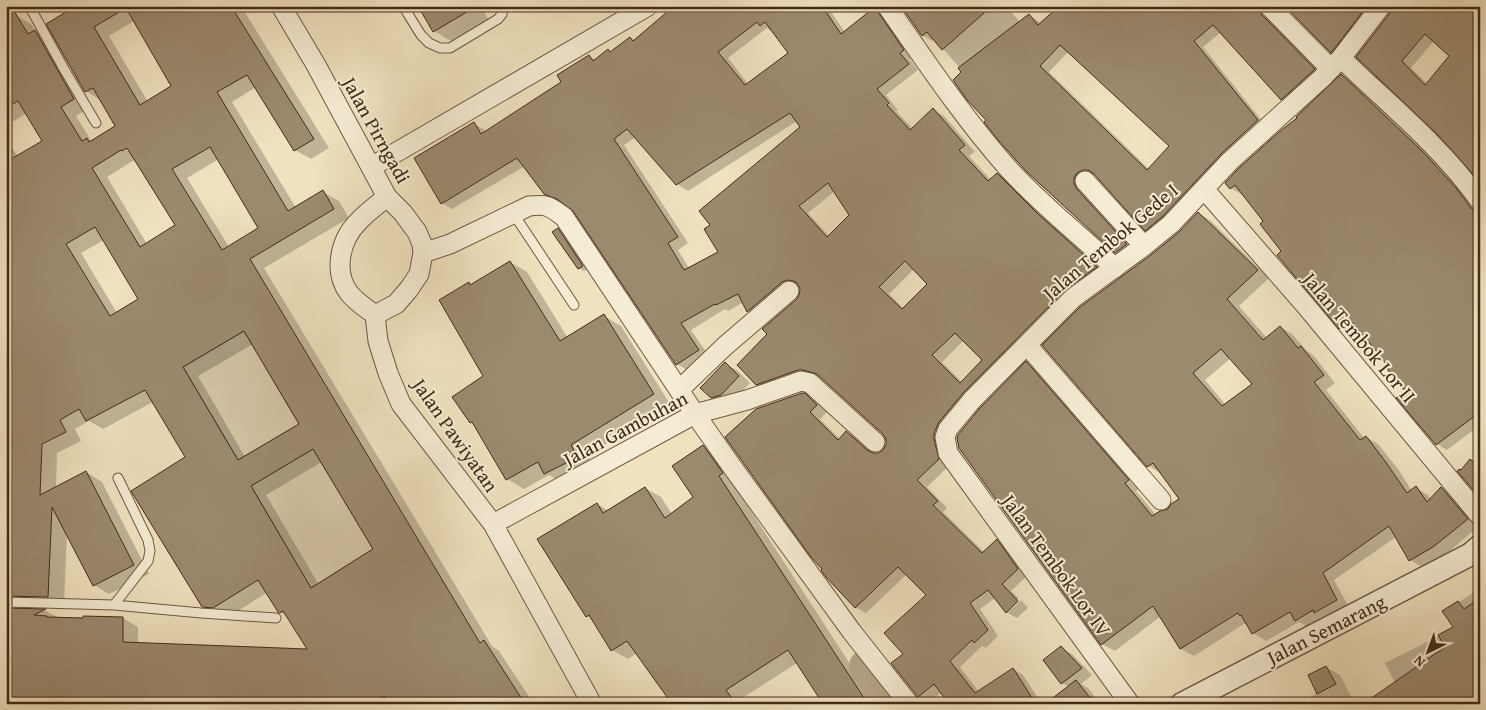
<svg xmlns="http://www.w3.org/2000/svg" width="1486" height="710" font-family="'Gentium Book Plus',serif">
<rect width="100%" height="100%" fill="#f0e2bf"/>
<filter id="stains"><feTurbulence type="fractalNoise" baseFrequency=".004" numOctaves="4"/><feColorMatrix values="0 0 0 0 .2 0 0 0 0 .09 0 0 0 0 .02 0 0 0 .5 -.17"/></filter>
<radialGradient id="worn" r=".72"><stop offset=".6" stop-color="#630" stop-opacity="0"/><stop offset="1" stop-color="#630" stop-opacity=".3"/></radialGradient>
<path fill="#d2c3a3" stroke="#8a775e" d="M244,331l55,93 -61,36 -55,-93z
M313,449l60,100 -62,39 -60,-102z"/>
<path fill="#0003" fill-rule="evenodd" d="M78,6h163l88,142 -18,11 -16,-9 -39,-63 -24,15 64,106 27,-16 16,9 10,17 -85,50 228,378 7,5 35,53h-528v-568l12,21 26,-16 -17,-28 -21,13v-106l9,-5 16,9 5,8 15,9 38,67 -13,8 16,26 25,-16 -15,-25 -16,-10 -38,-67zM134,21l39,66 -25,15 -39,-66zM136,159l40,66 -29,19 -40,-67zM219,159l41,70 -31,18 -42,-69zM104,240l36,60 -23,13 -36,-60zM253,344l48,80 -56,33 -47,-81zM153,402l34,56 16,148 16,9 11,1 38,-24 11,19 8,5 22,35 -171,-8v-16l-15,-9h-64l-13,-7 -30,-1 2,-5h46l3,-72 27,52 15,9 40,-20 -47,-92 -16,-10 -30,16 1,-35 24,-12 -6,-12 14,-8 14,8zM322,462l53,87 -56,36 -53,-90z
M419,6h62l10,18 -35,20 -22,-13z
M681,6h146l18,26 31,-25 10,6 28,43 -4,3 8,11 -32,25 12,15 -2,1 17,18 20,-19 11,6 31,36 -6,4 22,24 6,-6 11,6 40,41 58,52 -156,155 -1,38 -22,21 20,21 -4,4 41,40 13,-11 10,6 21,28 -17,16 8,7 -11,11v3l13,-12 7,8 -11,10 -11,-6 -11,-14 -15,11 18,27 -12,12 -4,-2 -22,21 19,25 34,-23 10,6 19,29h-91l-9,-12 -13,10 -10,-6 -15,-42 24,-59 -21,-21 -41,39 -11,-6 -51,-212 11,6 12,11 -7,7 20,20 6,-6 11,6 17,15h5l6,-4 2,-6v-6l-3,-5 -62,-56 -13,-1 -41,14 -11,-6 12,-50 29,-34 3,-11 -2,-4 -6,3 -34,29 -11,-6 -4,-9 -16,9 -3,-2 -34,21 18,26 -22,14 -10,-6 -103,-154 -9,-7 -9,-3 -11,-7 -20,-27 -73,43 -10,-6 32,-79 11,6 1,2 77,-50 26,-26 7,4 12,-9 3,1 19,-14 5,3zM767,28l4,3 2,-1 17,23 -42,31 -20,-26zM797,121l5,6 -90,98 8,27 -31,16 -11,-18 10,-7 -64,-98 12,-8 41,47 11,7zM835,191l15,24 -21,21 -21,-23zM914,269l15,15 -25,25 -15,-15zM964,340l20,20 -21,23 -21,-21z
M902,6h104l14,16 9,-7 13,9 63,-18h165l54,69 -32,30 -10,-6 -61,-67 -18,15 64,80 -111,108 -10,-5 -50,-55 -9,3 49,72 -10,8 -10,-6 -128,-132 -25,-48 -28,-33 -3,2 -10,-6zM1069,51l102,95 -21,24 -101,-98z
M1287,6h94l-40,51 -10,-5z
M1480,6l-40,129 -82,-78 33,-44zM1434,41l17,15 -23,28 -17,-16z
M1342,75l10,6 81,78 33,36 14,18v212l-33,25 -10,-6 -30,-53 -16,-23 -33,-41 -8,7 -10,-6 -57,-77 -18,-30 -23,-28 -1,1 -10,-6z
M1198,213l13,8 58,57 -30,28 28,32 13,-11 12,7 14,16 7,5 22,28 -9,7 38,48 2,-1 12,7 20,25 14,22 4,-3 12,7 3,4 11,-10 12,7 25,30 -33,28 -24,13 -12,-7 -14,-23 -62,43 15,27 -41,20 -9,-5 -33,19 -13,-8 -6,-11 -53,34 -13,-7 -20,-33 -46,35 -13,-7 -76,-281 13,7 102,118 -5,3 20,24 13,-5 12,-11 -20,-26 -13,-7 4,-210 27,-22zM1231,358l23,26 -28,21 -21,-25z
M558,229l5,4 24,36 -3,2 -6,-3z
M510,262l17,10 41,66 36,-22 17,10 49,78 -82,51 6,12 -32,16 -13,-8 -25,14 -17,-10 -33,-55 -3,-2 14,-46 -16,-92 3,2z
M725,364l12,6 13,13 -17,19 -9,2 -12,-7z
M703,447l16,9 15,29 142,219h-51l-28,-41 -56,36 3,5h-88l12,-9 -31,-42 -9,6 -16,-9 -19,-30 -6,-4 10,-112 12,7 36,-23 16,9 11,17 22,-16z
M1480,589v115l-85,-21 -10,-20 70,-35 -11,-17z
M1061,648l11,6 20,21 -11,9 7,4 13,16h-54l22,-17 -7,-4z
M1326,667l14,8 15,29h-54l17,-12z"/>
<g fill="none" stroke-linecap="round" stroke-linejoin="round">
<path stroke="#b5a486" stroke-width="38" d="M868,667l27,37"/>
</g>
<path fill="#9c8a6f" stroke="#422b18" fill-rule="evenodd" d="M6,6h5l17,28 7,-4 39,69 -13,8 21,34 5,-3 2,4 26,-16 -22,-38 -8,4 -39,-68 30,-18h155l83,133 -20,12 -47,-76 -30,17 71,119 35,-21 11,19 -84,50 230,384 4,-3 41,64h-137l-4,-8 -13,8h-214v-4l-38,-2v6h-113v-96l40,1 -12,6 13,1v1l36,1v-2l40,1v25l184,7 -24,-38 -3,2 -2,-1 -20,-32 -45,28 -11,-1 -71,-116 54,-34 -40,-67 -59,31 -7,-12 -19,11 6,12 -24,12 -2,51 46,-24 48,94 -41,21 -41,-79 -4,90 -42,-1v-434l36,-21 -24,-40 -12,7zM126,8l45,78 -31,19 -46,-78zM210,147l48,81 -36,22 -50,-81zM127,148l48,77 -35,22 -48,-79 29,-18 1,1zM95,227l43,72 -28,17 -44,-72zM244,331l55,93 -61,36 -55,-93zM313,449l60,100 -62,39 -60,-102z
M418,6h59l-44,26z
M674,6h148l19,28 35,-28 2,6 26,38 -4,3 9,11 -32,25 12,14 -2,2 23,25 23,-22 32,37 -6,5 29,31 9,-8 41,41 59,53 -32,23 -102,103 -24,29 -5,11v6l5,20 -22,21 21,21 -5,4 49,48 15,-14 21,30 -16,15 16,17 -12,12 -18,-23 -18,13 18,27 -14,13 -2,-3 -22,21 25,32 38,-25 23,36h-87l-15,-20 -16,13 -27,-34 12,-9 -19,-21 42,-38 -28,-28 -43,41 -29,-31 -5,-7 1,-1 -11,-12 -86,-120 31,-28 46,-16h3l12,12 -7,7 28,28 8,-9 21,19 6,3h5l5,-3 3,-5v-6l-3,-5 -66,-60 -14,-4h-5l-42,15 -19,-20 30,-31 -5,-5 35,-30 2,-4 1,-6 -3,-6 -4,-2 -6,-1 -5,2 -35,30 -9,-18 -22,11 -1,-1 -34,19 18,27 -23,15 -103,-154 -16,-12 -13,-5 -27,-36 -76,46 -27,-46 60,-36 7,12 80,-52 -4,-7 32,-20 4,6 15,-12 2,3 20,-15 3,4zM757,22l3,4 5,-4 23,31 -43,32 -27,-33zM790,113l10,14 -101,84 11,14 -6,4 14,23 -34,18 -16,-27 10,-6 -64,-98 13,-10 49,56zM828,183l21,32 -22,22 -28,-31zM905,261l22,23 -25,25 -23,-22zM955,333l27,27 -22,23 -28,-28z
M901,6h91l-50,44 -15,-18 -5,4z
M1059,6h199l3,8 54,55 -34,31 -68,-75 -19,16 64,79 -36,33 -59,63 -18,15 -52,-58 -5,-3h-5l-6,3 -3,5v5l2,5 51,56 -12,9 -88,-81 -29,-32 -14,-18 2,-2 -19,-20 -14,-20 8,-8 -3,-4 71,-54 9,11zM1060,45l109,101 -22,24 -107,-104z
M1285,6h82l-36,47z
M1392,6h88v176l-41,-46 -83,-79 34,-44zM1425,34l24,22 -24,29 -23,-24z
M1341,74l82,78 33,36 15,20 4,3 5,1v200l-44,33 -40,-47 9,-7 -18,-22 2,-1 -12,-16 -27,-32 -11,9 -62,-74 4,-4 -21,-27 3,-3 -28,-36 -5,4 -5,-6 13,-14 41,-37 18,-14 -1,-1z
M1198,212l60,58 -31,29 36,41 17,-14 18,22 3,-2 23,29 -10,7 46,58 6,-4 19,25 22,32 9,-7 11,16 14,-15 27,32 -35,28 -24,14 -20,-35 -66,47 14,27 -23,13 -1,-3 -18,11 -5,-9 -38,22 -11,-19 -1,1 -2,-3 -58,36 -27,-43 -52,39 -142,-197 -2,-10 1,-3 22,-27 46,-47 103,119 -4,3 27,33 8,-5 8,-2 3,-5 8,-5 -26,-36 -6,4 -105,-122 38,-38 71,-52 27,-22zM1221,349l31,35 -30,22 -29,-33z
M558,228l25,38 -5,3 -26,-37z
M510,261l50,80 44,-27 50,80 -83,51 7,12 -34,17 -6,-12 -32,18 -34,-58 -2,1 -18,-26 31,-21 -44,-76 30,-18 1,3z
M725,362l14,14 -18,19 -10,3 -11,-10z
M703,445l20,28 -4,3 149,228h-45l-35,-54 -62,40 10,14h-64l-45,-63 -16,10 -22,-36 -3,2 -49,-78 60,-36 6,10 42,-26 20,31 28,-21 -21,-31z
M1470,459l10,9v30l-23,-27 3,-2 1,1z
M1480,598v106h-117l82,-57 -7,-12 15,-8 -11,-16 16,-10 6,8z
M1061,646l21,22 -21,16 -18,-24z
M1326,666l10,18 -19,10 -9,-19z
M1076,680l19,24h-50z"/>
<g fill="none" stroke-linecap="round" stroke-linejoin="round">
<defs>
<path id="service" d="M26,6l5,3 33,60 32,54
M403,6l18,29 8,8 11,5h10l48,-29 4,-5 1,-8
M513,213l61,92
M6,602l108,3 87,8 75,5
M114,605l34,-44 2,-10 -2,-11 -30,-62"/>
<path id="minor" d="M281,6l35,59 71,132 16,16 14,19 5,12 1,9 -4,21 -10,15 -13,15 -21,11
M887,6c38,54 75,110 119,160 33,37 73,68 109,102
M1269,6l62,63
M1341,58c47,46 100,88 139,143
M371,167l277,-161
M1085,181l59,65
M1204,189l102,117 174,210
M387,197c-10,8 -21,16 -29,25 -18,18 -25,50 -9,71 7,9 17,15 26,22l3,26 10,32 13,31 92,120 99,180
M423,253l27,-9 79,-38c19,-2 20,0 35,11l131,197 38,54 119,164 57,72
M1027,345l134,155
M679,390l46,-44 64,-55
M493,524l202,-110 52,-14 54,-19 9,2 65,59
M1130,704l-182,-251 -3,-16 3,-8 24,-29 101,-102 71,-52 27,-22 59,-63 92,-83 19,-20 40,-52"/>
<path id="tertiary" d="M1182,704l289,-150 9,-8"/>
</defs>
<use href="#service" stroke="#6e5942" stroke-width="11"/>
<use href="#minor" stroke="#6e5942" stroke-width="21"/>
<use href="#tertiary" stroke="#6e5942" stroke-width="25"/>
<use href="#service" stroke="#f5ecd5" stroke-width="9"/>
<use href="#minor" stroke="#f5ecd5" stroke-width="19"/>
<use href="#tertiary" stroke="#f5ecd5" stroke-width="22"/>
</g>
<g text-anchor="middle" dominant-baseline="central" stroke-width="4" stroke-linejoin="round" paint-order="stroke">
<g font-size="20" fill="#422b18" stroke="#f5ecd5">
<text transform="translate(377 130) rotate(61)">Jalan Pirngadi</text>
<text transform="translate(1110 241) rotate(-40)">Jalan Tembok Gede I</text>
<text transform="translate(1360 337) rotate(50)">Jalan Tembok Lor II</text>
<text transform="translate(625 428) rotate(-28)">Jalan Gambuhan</text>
<text transform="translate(456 435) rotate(55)">Jalan Pawiyatan</text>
<text transform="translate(1057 565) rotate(54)">Jalan Tembok Lor IV</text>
<text transform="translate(1326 629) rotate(-27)">Jalan Semarang</text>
</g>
</g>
<rect width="1486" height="710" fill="none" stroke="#f0e2bf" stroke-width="25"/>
<rect x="8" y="8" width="1471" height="695" fill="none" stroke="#422b18" stroke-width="2.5"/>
<rect x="12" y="12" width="1461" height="685" fill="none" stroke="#422b18"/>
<g transform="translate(1428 652) rotate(222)" stroke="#f5ecd5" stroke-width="4" paint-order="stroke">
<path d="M0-4L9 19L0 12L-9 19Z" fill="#422b18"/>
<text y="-8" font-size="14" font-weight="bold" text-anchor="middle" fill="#422b18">N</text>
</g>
<rect width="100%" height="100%" filter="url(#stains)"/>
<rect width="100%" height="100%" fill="url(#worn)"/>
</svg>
